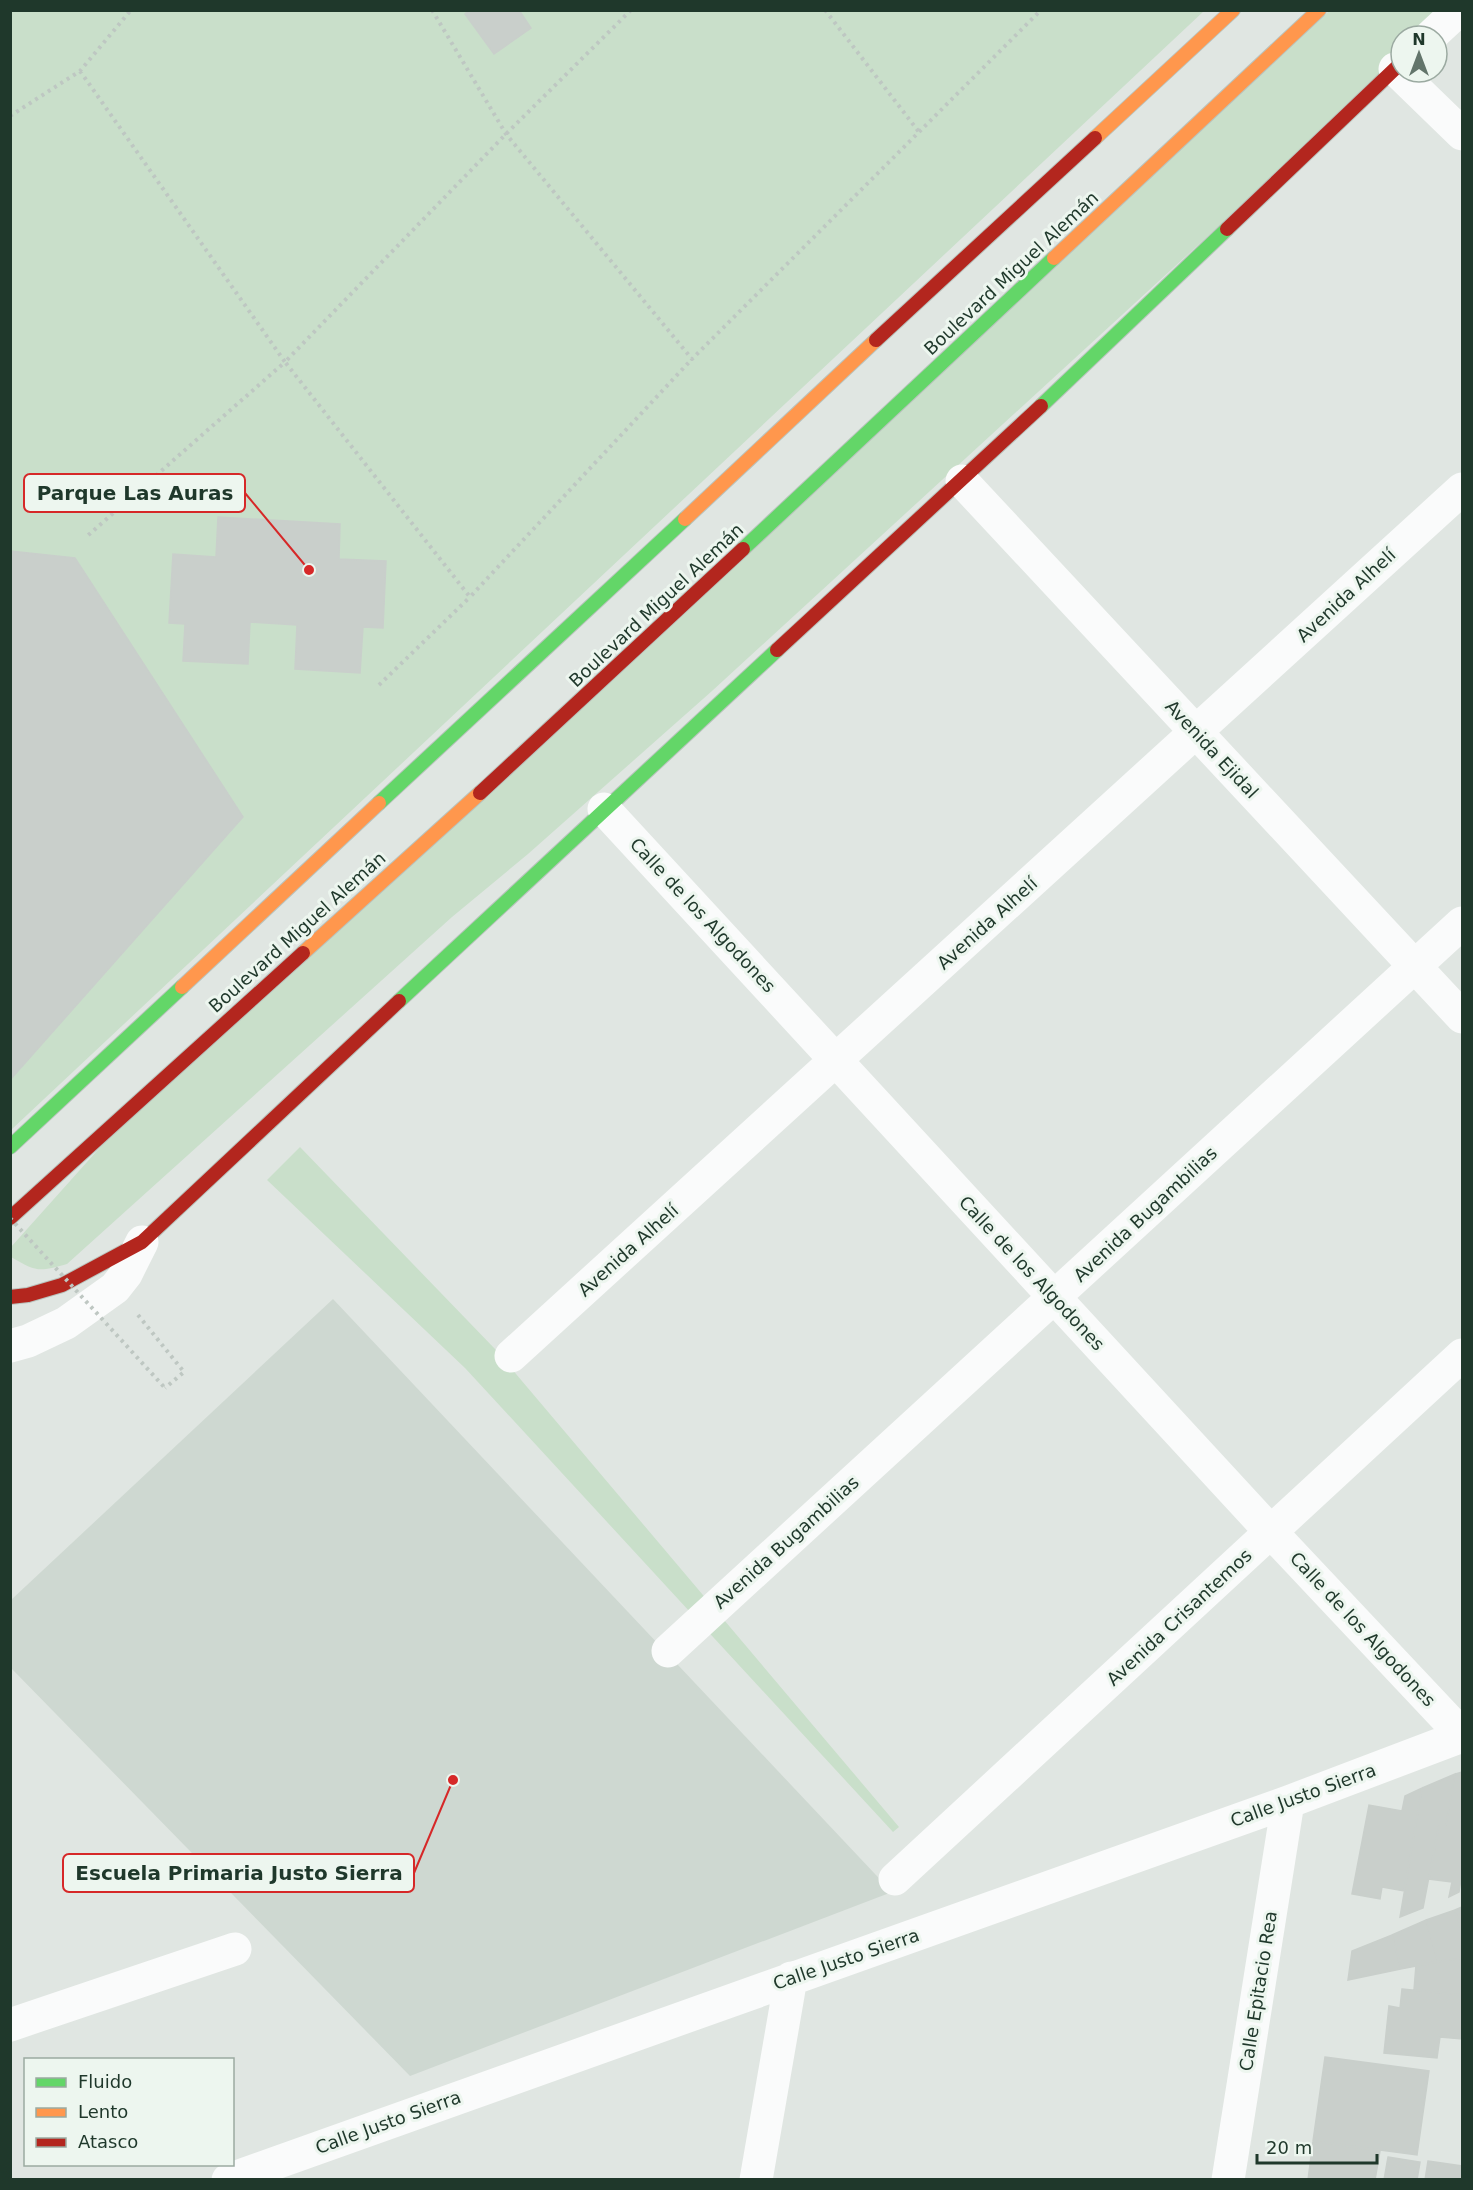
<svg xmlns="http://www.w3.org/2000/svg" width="1473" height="2190" font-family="'DejaVu Sans',sans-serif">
<rect width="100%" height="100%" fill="#e0e6e2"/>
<path fill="#ced8d1" d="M333,1299l559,593 -482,184 -399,-408v-68z"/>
<path fill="#c9dfca" d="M11,10l1193,1 -1193,1119z
M1329,11h125l-28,25h-25v23l-689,632 -184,163 -76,63 -385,347c-29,8 -30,8 -56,-7v-10l93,-104z
M300,1147l195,202 404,478 -6,5 -428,-464 -198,-188z"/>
<path fill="#c9cfcb" stroke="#c9cfcb" stroke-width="1.5" d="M469,10h50l12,18 -37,26 -29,-40z
M218,517l122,7 -1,35 47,2 -3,67 -20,-1 -3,46 -65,-4 2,-44 -47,-3 -2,42 -65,-3 2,-37 -16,-1 4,-69 43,3z
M10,551l65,7 168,259 -233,263z
M1462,1772v101l-3,19 -10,5 3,-15 -23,-3 10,-54h7l9,-51z
M1455,1774l-9,51h-7l-16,83 -23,9 22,-129z
M1422,1788l-18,103 -22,-4 -2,12 -28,-5 17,-89 33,6 3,-15z
M1462,1907v23l-7,-20z
M1455,1910l7,22v26l-24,4 -12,-42z
M1426,1920l12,42 -37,7 -9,-34z
M1392,1935l9,34 -53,11 4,-29z
M1462,1958v37l-48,-5 2,-25z
M1402,1989l60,6v44l-22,-2 -3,21 -53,-5 5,-47 11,2z
M1325,2057l104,14 -12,84 -104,-14z
M1313,2141l67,10 -5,29h-67z
M1388,2157l32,5 -3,18h-33z
M1428,2161l34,5v14h-37z"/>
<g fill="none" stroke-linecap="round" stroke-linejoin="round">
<defs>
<path id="fast" d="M1041,406l186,-177
M743,549l311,-291
M379,803l306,-284
M399,1001l378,-351
M10,1147l172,-160"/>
<path id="slow" d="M1095,138l138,-128
M1054,258l265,-248
M685,519l191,-179
M303,953l177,-160
M182,987l197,-184"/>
<path id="jam" d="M1227,229l174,-166
M876,340l219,-202
M777,650l264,-244
M480,793l263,-244
M10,1218l293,-265
M10,1297l18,-2 34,-10 80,-43 257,-241"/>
</defs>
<use href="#fast" stroke="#b9c3bd" stroke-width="16"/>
<use href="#slow" stroke="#b9c3bd" stroke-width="16"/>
<use href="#jam" stroke="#b9c3bd" stroke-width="16"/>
<path stroke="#bec7c2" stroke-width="4" stroke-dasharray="3 4.5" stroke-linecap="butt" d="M432,10l74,124 186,225 349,-349
M631,10l-125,124 -221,228 185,235 222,-238
M825,10l94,122
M80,71l205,291 -200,176
M10,116l70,-45 51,-61
M379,685l91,-88
M138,1315l46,57 -19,16"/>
<path stroke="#fafbfb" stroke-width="33" d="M1431,36l28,-26
M1395,69l67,65
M962,481l500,536
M604,809l667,723 191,203
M10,1346l18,-5 38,-18 49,-35 11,-14 16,-32
M511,1356l951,-867
M668,1651l794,-728
M895,1879l567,-524
M10,2025l225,-76
M228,2180l1060,-378 174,-66
M756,2180l35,-202
M1228,2180l60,-378"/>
<use href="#fast" stroke="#63d668" stroke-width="14"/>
<use href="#slow" stroke="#ff974d" stroke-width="14"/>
<use href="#jam" stroke="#b3261e" stroke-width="14"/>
<path stroke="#bec7c2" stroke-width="4" stroke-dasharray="3 4.5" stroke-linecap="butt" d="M10,1218l155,170"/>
</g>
<g text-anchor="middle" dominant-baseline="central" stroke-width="6" stroke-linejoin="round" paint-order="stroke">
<g font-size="18" fill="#1f382b" stroke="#edf6ef">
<text transform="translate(1011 273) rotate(-43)">Boulevard Miguel Alemán</text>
<text transform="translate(1346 595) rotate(-43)">Avenida Alhelí</text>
<text transform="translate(656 605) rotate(-43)">Boulevard Miguel Alemán</text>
<text transform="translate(1212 749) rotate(47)">Avenida Ejidal</text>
<text transform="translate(703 915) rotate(47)">Calle de los Algodones</text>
<text transform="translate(987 923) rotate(-42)">Avenida Alhelí</text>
<text transform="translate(297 932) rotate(-42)">Boulevard Miguel Alemán</text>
<text transform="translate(1145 1214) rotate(-43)">Avenida Bugambilias</text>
<text transform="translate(628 1250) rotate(-42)">Avenida Alhelí</text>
<text transform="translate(1032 1273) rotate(47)">Calle de los Algodones</text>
<text transform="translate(786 1542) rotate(-42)">Avenida Bugambilias</text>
<text transform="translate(1179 1617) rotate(-43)">Avenida Crisantemos</text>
<text transform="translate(1363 1629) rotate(47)">Calle de los Algodones</text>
<text transform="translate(1303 1795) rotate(-20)">Calle Justo Sierra</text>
<text transform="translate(846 1959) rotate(-19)">Calle Justo Sierra</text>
<text transform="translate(1258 1991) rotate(-81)">Calle Epitacio Rea</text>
<text transform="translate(388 2122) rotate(-20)">Calle Justo Sierra</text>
</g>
</g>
<path fill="none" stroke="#d62828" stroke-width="2" d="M309 570L245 493M453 1780L414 1873"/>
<g fill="#d62828" stroke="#edf6ef" stroke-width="2">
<circle cx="309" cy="570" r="6"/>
<circle cx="453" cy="1780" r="6"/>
</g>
<g fill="#edf6ef" stroke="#d62828" stroke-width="2">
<rect x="24" y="474" width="221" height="38" rx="6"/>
<rect x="63" y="1854" width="351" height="38" rx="6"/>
</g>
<g font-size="20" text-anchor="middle" font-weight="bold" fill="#1f382b">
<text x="135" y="500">Parque Las Auras</text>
<text x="239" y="1880">Escuela Primaria Justo Sierra</text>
</g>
<rect width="1473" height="2190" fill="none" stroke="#1f382b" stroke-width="24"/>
<rect x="24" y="2058" width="210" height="108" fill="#edf6ef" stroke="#9baaa1" stroke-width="1.5"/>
<rect x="36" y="2078" width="30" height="9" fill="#63d668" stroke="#9baaa1" stroke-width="1.5"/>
<text x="78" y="2088" font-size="18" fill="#1f382b">Fluido</text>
<rect x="36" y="2108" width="30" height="9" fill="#ff974d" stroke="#9baaa1" stroke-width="1.5"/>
<text x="78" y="2118" font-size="18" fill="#1f382b">Lento</text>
<rect x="36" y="2138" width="30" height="9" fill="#b3261e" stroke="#9baaa1" stroke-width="1.5"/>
<text x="78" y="2148" font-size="18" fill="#1f382b">Atasco</text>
<g transform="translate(1419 54)"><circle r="28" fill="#edf6ef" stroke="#9baaa1" stroke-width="1.5"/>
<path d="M0-4.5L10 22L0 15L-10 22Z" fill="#63756b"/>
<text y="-9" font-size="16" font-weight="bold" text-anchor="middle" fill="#1f382b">N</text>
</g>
<path d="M1257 2154v9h120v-9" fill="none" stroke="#1f382b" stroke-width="3"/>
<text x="1266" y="2154" font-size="18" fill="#1f382b" stroke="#edf6ef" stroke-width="4.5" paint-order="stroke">20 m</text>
</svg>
